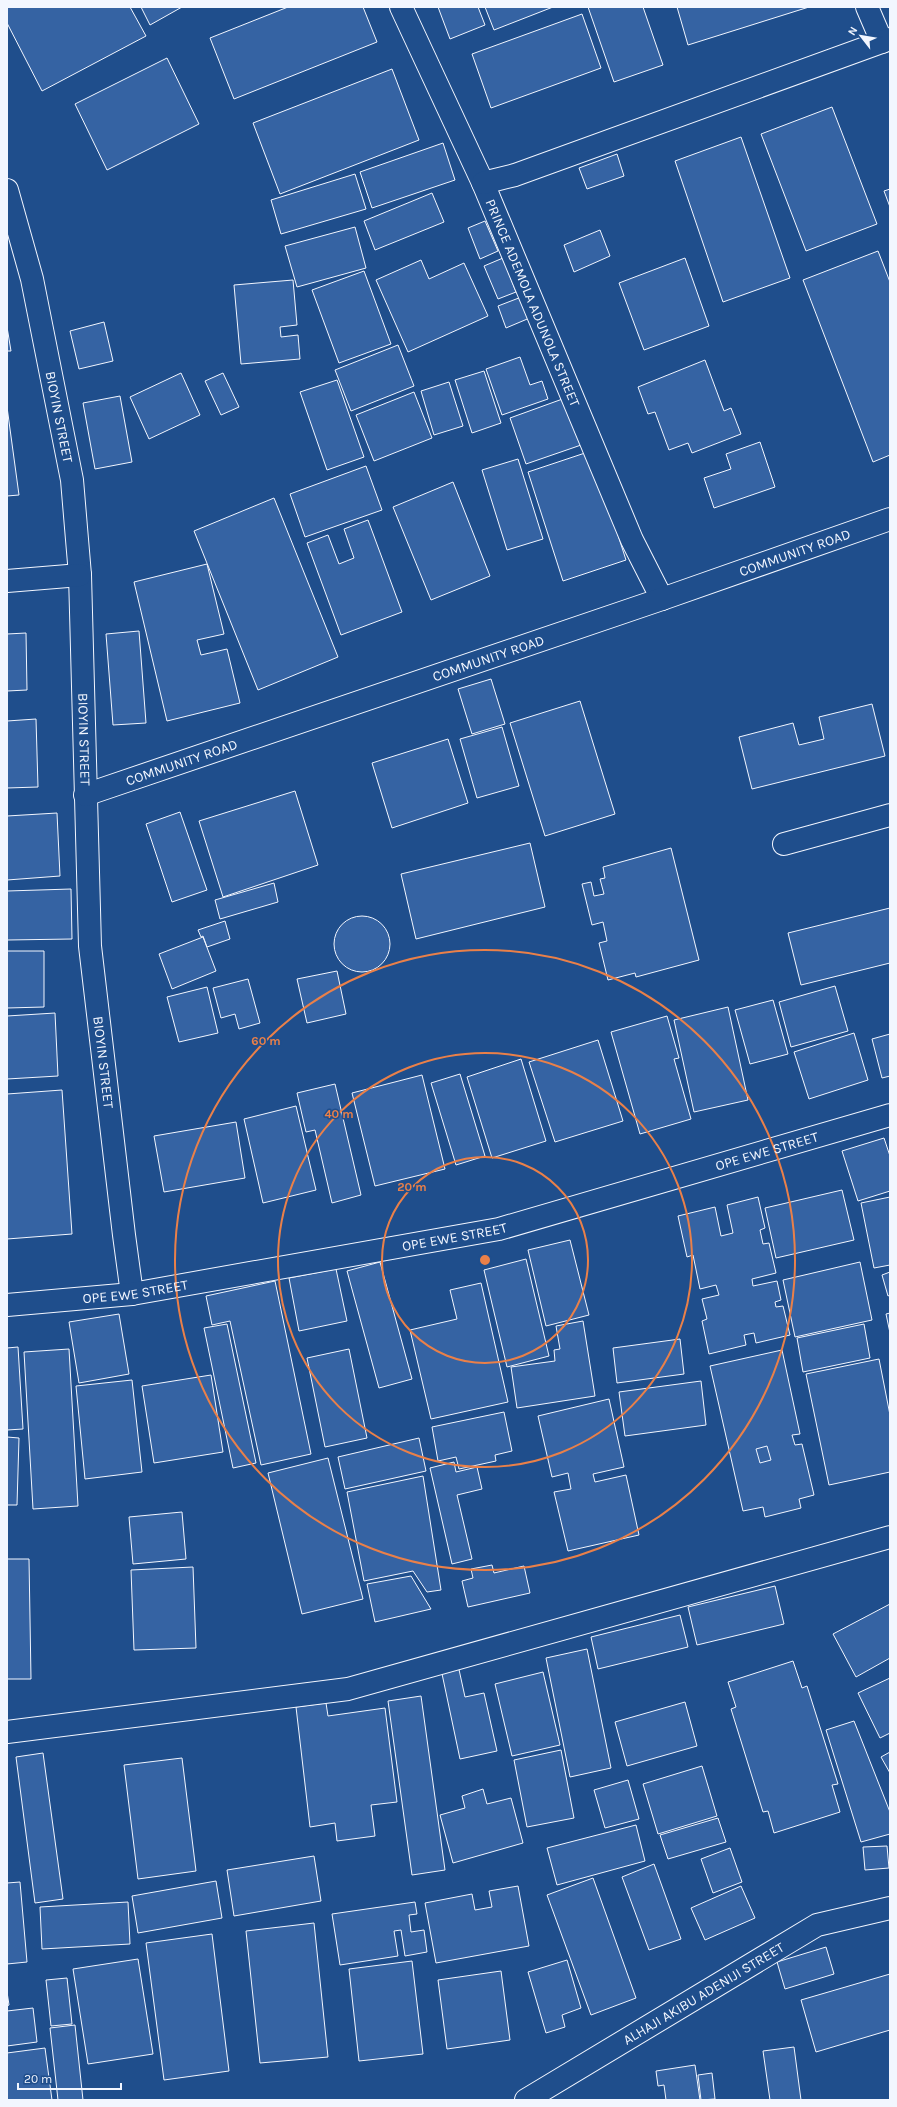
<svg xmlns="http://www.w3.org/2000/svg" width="897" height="2107" font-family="Karla,sans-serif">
<rect width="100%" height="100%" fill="#1f4e8c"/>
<path fill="#3563a3" stroke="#f2f6ff" d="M7,7h123l16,29 -104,55 -35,-68z
M141,7h41l-32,18z
M288,7h75l14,35 -143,57 -24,-61z
M438,7h40l7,18 -35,14z
M485,7h68l-59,23z
M588,7h55l20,58 -49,17z
M677,7h132l-121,38z
M582,14l19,54 -110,40 -19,-54z
M167,58l32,66 -92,46 -32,-66z
M392,69l27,71 -139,54 -27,-71z
M832,107l45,117 -71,27 -45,-117z
M741,137l49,141 -67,24 -48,-141z
M443,143l12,37 -83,28 -12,-36z
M617,154l7,22 -37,13 -8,-21z
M355,174l11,35 -85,25 -10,-34z
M890,189v18l-6,-16z
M432,193l12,29 -69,28 -11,-29z
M485,221l13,30 -18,8 -12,-31z
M355,227l11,41 -69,19 -12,-41z
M600,230l10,26 -36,16 -10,-27z
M878,251l12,31v173l-17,7 -70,-182z
M503,258l13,34 -18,7 -14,-33z
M685,258l24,68 -65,24 -25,-67z
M421,260l8,19 35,-16 24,53 -80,36 -32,-72z
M364,271l27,73 -52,19 -27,-73z
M293,280l4,45 -17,2 1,10 17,-2 2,24 -59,5 -7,-79z
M524,296l8,21 -26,11 -8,-22z
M104,322l9,39 -34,8 -9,-38z
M7,327l4,24h-4z
M398,345l16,41 -63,25 -16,-41z
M520,357l10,28 12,-4 6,18 -46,16 -16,-46z
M705,360l19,51 7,-3 10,26 -49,19 -4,-10 -19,7 -14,-38 -7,2 -10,-27z
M484,371l17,52 -29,10 -17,-53z
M181,373l19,42 -51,24 -19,-42z
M223,373l16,34 -18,8 -16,-34z
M337,380l27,77 -37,13 -27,-78z
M449,382l14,44 -29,9 -13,-44z
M414,392l18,46 -58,23 -18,-46z
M120,396l12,66 -37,7 -12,-66z
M568,397l16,47 -58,20 -16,-46z
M7,407l12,88 -12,1z
M760,442l15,45 -61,21 -10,-30 27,-9 -5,-15z
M591,451l35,109 -63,21 -35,-109z
M518,459l25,80 -36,11 -25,-80z
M366,466l16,44 -77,27 -15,-43z
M453,482l37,94 -59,24 -38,-93z
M274,498l64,159 -80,33 -64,-159z
M368,520l34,92 -61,23 -34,-92 21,-8 11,29 15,-6 -10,-29z
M207,564l17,70 -27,6 4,15 26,-6 13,54 -73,18 -33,-139z
M139,631l7,92 -33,2 -7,-91z
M26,633l1,57 -20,1v-57z
M491,679l14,45 -33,10 -14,-45z
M580,701l35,113 -70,22 -35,-113z
M872,704l13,52 -133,33 -13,-52 54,-14 6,22 25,-6 -5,-22z
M36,719l2,68 -31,1v-67z
M502,727l17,59 -42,12 -17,-59z
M448,739l20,64 -76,25 -20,-65z
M295,791l23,74 -95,32 -24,-76z
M180,812l27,78 -35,12 -26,-78z
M57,813l3,63 -53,4v-64z
M530,843l15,64 -129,32 -15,-65z
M671,848l28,112 -63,17 -1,-4 -27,7 -9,-37 8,-2 -4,-19 -11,3 -10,-41 9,-2 3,14 10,-2 -4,-15 5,-1 -2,-11z
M274,883l4,19 -58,17 -5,-19z
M71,889l1,50 -65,1v-49z
M890,908v55l-89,22 -13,-52z
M334 944a28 28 0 1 1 56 0a28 28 0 1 1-56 0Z
M225,921l5,18 -23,8 -4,-11 -2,1 -3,-7z
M203,937l13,34 -44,18 -13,-35z
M7,951h37v56l-37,1z
M337,971l9,43 -39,9 -10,-44z
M248,979l12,44 -21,6 -4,-15 -14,4 -8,-30z
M835,986l13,45 -57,16 -12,-45z
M207,987l11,46 -39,9 -12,-45z
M773,1000l15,54 -38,10 -15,-54z
M728,1007l20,93 -54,12 -20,-92z
M55,1013l3,63 -51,3v-63z
M667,1016l12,42 -5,1 17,60 -51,15 -29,-102z
M854,1033l14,47 -59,19 -15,-47z
M890,1034v42l-8,2 -10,-39z
M598,1040l25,81 -68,21 -26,-80z
M521,1059l25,82 -54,17 -25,-81z
M460,1074l25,82 -29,9 -25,-82z
M422,1075l23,94 -70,17 -23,-93z
M335,1084l26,111 -29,8 -17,-73 -9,2 -9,-39z
M62,1090l10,144 -65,5v-145z
M296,1106l20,84 -53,13 -19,-84z
M236,1122l9,56 -81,14 -10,-56z
M884,1138l6,18v35l-32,10 -16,-50z
M842,1190l12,50 -78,18 -11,-50z
M758,1197l7,31 -5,2 3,14 6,-1 7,30 -24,6 1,7 24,-5 4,19 -6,2 1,5 7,-1 7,29 -34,8 -2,-10 -10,2 2,10 -37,9 -7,-33 5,-2 -5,-20 17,-4 -3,-10 -16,4 -7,-34 -6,2 -9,-41 37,-9 6,29 12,-3 -6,-28z
M890,1197v68l-16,3 -13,-65z
M570,1240l19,75 -43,11 -18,-76z
M526,1259l23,97 -42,11 -23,-97z
M380,1262l32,117 -33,9 -32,-117z
M860,1262l12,58 -77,17 -12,-57z
M336,1269l11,52 -48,10 -10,-53z
M890,1272v23l-2,1 -6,-21z
M275,1281l36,173 -50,11 -31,-144 -18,4 -6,-29z
M481,1283l27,119 -77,17 -21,-89 47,-11 -7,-29z
M890,1313v20l-4,-19z
M119,1314l10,60 -50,9 -10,-61z
M583,1321l12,75 -78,12 -6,-41 44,-6 -1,-11 6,-1 -4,-23z
M227,1324l29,139 -23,5 -29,-140z
M864,1324l6,34 -67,14 -6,-34z
M680,1339l4,35 -67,9 -4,-35z
M18,1347l5,82 -16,1v-82z
M69,1349l9,157 -45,3 -9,-157z
M349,1349l18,89 -42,9 -18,-89z
M782,1350l18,84 -8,1 3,10 7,-1 12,51 -15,4 2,9 -36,9 -2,-10 -20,4 -33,-145z
M879,1359l11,56v57l-61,13 -23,-111z
M211,1375l12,77 -69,11 -12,-77z
M132,1380l10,92 -57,7 -9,-93z
M701,1381l5,44 -81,11 -6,-44z
M609,1399l15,68 -31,7 2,8 31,-7 13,60 -71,16 -14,-59 17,-3 -3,-16 -16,4 -14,-61z
M504,1412l8,39 -17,4 1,6 -37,8 -3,-12 -18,4 -6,-34z
M7,1437l12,1 -2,67h-10z
M419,1438l7,33 -81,18 -7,-32z
M767,1446l4,14 -11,3 -4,-14z
M328,1458l35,141 -61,15 -34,-141z
M454,1462l2,10 21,-5 5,22 -25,6 15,64 -20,5 -22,-96z
M423,1476l18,114 -14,2 -14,-21 -49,10 -17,-89z
M182,1512l4,47 -53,5 -4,-47z
M7,1559h22l2,120h-24z
M492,1565l2,8 30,-7 6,27 -62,14 -6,-26 11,-3 -2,-9z
M193,1567l3,81 -62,2 -3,-80z
M411,1576l20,33 -56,13 -8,-38z
M775,1586l9,38 -87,21 -9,-38z
M890,1604v54l-34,19 -23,-43z
M680,1615l8,32 -90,22 -7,-32z
M587,1649l24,119 -41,9 -24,-119z
M793,1661l9,27 5,-2 31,98 -6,1 8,27 -66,21 -6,-22 -5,1 -32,-103 5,-2 -8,-25z
M458,1665l7,32 19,-4 13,58 -37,8 -19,-90z
M543,1672l17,73 -48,11 -17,-72z
M890,1678v55l-10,5 -22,-45z
M421,1696l24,174 -33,5 -24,-174z
M685,1702l12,44 -70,20 -12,-44z
M326,1703l2,13 57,-8 12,94 -26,3 4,31 -38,5 -2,-18 -25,4 -14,-120z
M854,1721l36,91v22l-29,8 -35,-112z
M561,1750l13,68 -47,9 -13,-67z
M890,1752v21l-9,-16z
M43,1753l20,146 -28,4 -19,-146z
M182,1758l14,113 -58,8 -14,-114z
M702,1766l15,50 -59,18 -15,-50z
M628,1780l11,39 -34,9 -11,-38z
M483,1789l4,15 24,-6 12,45 -70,20 -13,-48 25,-7 -3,-12z
M718,1818l8,24 -58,17 -8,-24z
M636,1825l9,36 -88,24 -10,-37z
M887,1846l2,22 -24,2 -2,-23z
M730,1848l12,34 -29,11 -12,-34z
M314,1856l7,45 -87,15 -7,-46z
M654,1864l27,75 -32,11 -27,-73z
M593,1878l43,120 -45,17 -44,-120z
M216,1881l6,37 -84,15 -6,-37z
M20,1882l7,80 -20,2v-81z
M518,1886l11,60 -93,17 -11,-60 47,-9 3,16 17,-3 -3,-16z
M741,1886l14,32 -50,22 -14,-32z
M128,1902l2,42 -88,5 -2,-42z
M415,1902l2,12 -8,1 2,17 13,-2 3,22 -22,4 -4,-26 -7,1 4,25 -58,9 -8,-51z
M314,1923l14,134 -68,6 -14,-132z
M212,1934l17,137 -65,9 -18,-137z
M826,1947l8,27 -49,15 -8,-27z
M138,1959l15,95 -65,10 -15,-95z
M567,1960l14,48 -19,7 3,12 -19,6 -18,-61z
M412,1961l11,93 -64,7 -10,-92z
M501,1971l9,69 -63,9 -9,-69z
M890,1974v56l-74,22 -15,-52z
M67,1978l5,46 -21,2 -5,-46z
M7,1992l2,13 -2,1z
M33,2008l4,34 -30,4v-35z
M75,2025l8,75h-25l-8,-72z
M794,2047l7,53h-31l-7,-49z
M45,2048l7,52h-45v-47z
M695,2065l5,35h-34l-2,-15 -6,1 -2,-15z
M712,2073l3,26 -14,1 -3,-25z"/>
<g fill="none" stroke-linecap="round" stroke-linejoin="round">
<defs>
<g id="minor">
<path id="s1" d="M401,7l82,176 149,357 30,59"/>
<path d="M867,7l15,35"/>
<path d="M483,183l32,-8 375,-136"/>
<path id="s2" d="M7,190l25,89 40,201 8,95 10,371 34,289 8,59"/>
<path d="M7,581l73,-6"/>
<path id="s3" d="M85,795l577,-196 228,-80"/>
<path d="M784,844l106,-29"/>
<path id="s4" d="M7,1305l125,-11 367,-65 391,-114"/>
<path d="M7,1732l341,-43 542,-152"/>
<path id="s5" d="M526,2100l291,-175 73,-17"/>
</g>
</defs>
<use href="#minor" stroke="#f2f6ff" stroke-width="24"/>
<use href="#minor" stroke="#1f4e8c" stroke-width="22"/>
</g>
<g fill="none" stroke="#ea8049" stroke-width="2">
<circle cx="485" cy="1260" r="103"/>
<circle cx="485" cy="1260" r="207"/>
<circle cx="485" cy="1260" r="310"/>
</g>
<g text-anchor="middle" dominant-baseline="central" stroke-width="3" stroke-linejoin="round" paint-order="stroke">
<g font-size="14" fill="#f2f6ff" stroke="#1f4e8c">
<text stroke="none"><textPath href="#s1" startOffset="324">PRINCE ADEMOLA ADUNOLA STREET</textPath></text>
<text stroke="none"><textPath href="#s2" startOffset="233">BIOYIN STREET</textPath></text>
<text stroke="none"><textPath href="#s3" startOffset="750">COMMUNITY ROAD</textPath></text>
<text stroke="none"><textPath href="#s3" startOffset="426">COMMUNITY ROAD</textPath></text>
<text stroke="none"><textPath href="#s2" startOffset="557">BIOYIN STREET</textPath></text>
<text stroke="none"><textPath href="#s3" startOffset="102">COMMUNITY ROAD</textPath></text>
<text stroke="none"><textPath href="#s2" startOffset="881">BIOYIN STREET</textPath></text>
<text stroke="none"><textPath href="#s4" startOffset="777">OPE EWE STREET</textPath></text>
<text stroke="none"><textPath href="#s4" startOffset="453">OPE EWE STREET</textPath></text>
<text stroke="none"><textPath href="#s4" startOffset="129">OPE EWE STREET</textPath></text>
<text stroke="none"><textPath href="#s5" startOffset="207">ALHAJI AKIBU ADENIJI STREET</textPath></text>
</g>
</g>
<circle cx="485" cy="1260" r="6" fill="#ea8049" stroke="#1f4e8c" stroke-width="2"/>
<g font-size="12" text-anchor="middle" font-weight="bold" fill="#ea8049" stroke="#1f4e8c" stroke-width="3" stroke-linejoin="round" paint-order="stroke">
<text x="266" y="1045">60 m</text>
<text x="339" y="1118">40 m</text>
<text x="412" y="1191">20 m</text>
</g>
<rect width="897" height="2107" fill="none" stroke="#f2f6ff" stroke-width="16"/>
<g transform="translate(861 36) rotate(301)" stroke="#1f4e8c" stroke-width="3" paint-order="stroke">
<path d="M0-3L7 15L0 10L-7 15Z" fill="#f2f6ff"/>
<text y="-6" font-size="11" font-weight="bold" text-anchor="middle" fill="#f2f6ff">N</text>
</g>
<path d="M18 2083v6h103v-6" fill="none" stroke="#f2f6ff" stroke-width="2"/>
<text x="24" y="2083" font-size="12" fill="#f2f6ff" stroke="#1f4e8c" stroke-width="3" paint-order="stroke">20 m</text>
</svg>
